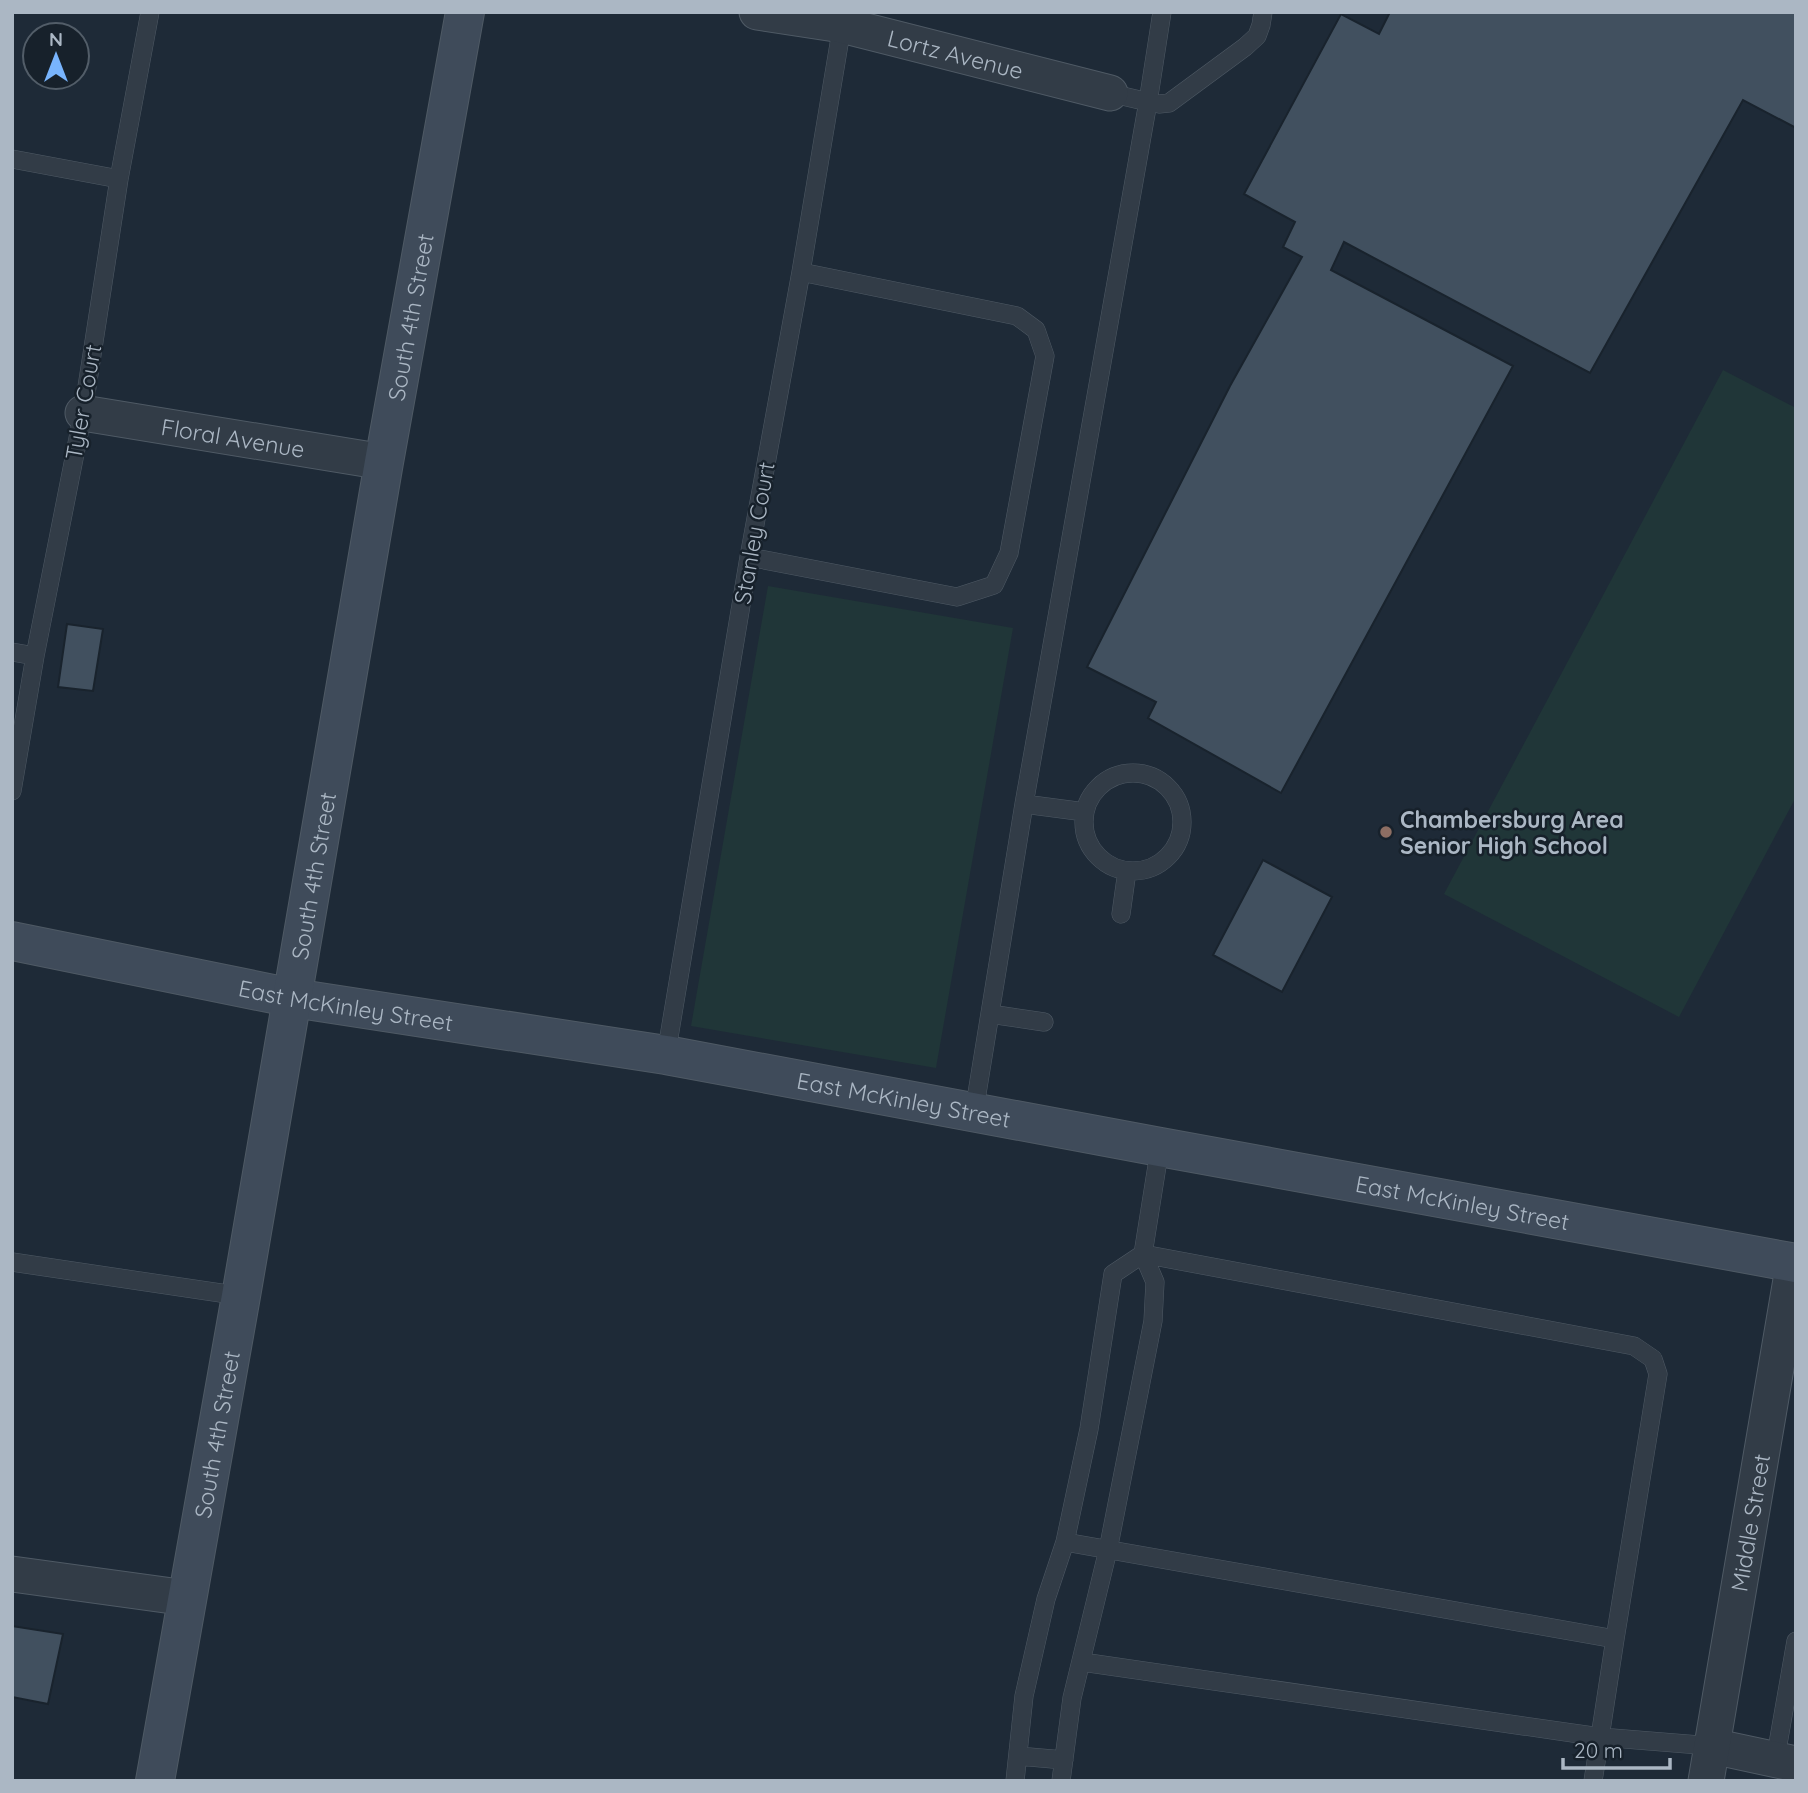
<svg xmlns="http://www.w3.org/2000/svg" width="1808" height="1793" font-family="Quicksand,sans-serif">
<rect width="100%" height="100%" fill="#1e2a37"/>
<path fill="#203638" d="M1723,370l73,38v389l-117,220 -235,-123z
M768,586l245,42 -77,440 -245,-42z"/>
<path fill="#41505f" stroke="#19232d" stroke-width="2" d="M1390,12h406v116l-53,-28 -153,273 -246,-131 -13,28 182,96 -232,427 -133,-75 8,-16 -69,-35 143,-281 72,-129 -19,-10 12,-25 -51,-28 97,-180 38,20z
M67,624l36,5 -10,62 -35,-4z
M1263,860l69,37 -50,95 -69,-37z
M12,1626l51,8 -15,70 -36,-7z"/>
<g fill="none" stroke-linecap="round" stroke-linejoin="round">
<defs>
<path id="lane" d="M1162,12l-14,90 11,2 10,-1 76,-56 12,-11 4,-11 2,-13
M12,159l107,20
M749,557l208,40 37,-12 15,-32 36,-197 -9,-26 -19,-14 -216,-44
M12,652l23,4
M1084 822a49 49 0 1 1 98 0a49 49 0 1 1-98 0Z
M12,791l23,-135 48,-243 36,-234 31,-167
M1024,804l61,8
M1121,914l6,-43
M990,1014l54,8
M666,1055l83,-498 52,-285 42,-252
M974,1112l50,-308 124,-702 -38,-9
M1160,1147l-17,107 491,92 19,13 5,15 -43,265
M12,1262l229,34
M1065,1542l550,97 -15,98 -518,-75
M1018,1756l46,4
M1775,1761l21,-120
M1015,1781l9,-85 22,-97 19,-57 24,-113 24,-155 30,-20 12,28 -2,39 -45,229 -36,148 -11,83
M1593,1781l7,-44 112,9"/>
<g id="street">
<path id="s1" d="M757,12l85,13 268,68"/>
<path id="s2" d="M83,413l301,49"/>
<path d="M12,1574l175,24"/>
<path d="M1712,1746l84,18"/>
<path id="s3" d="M1706,1781l88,-519"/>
</g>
<g id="secondary">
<path id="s4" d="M12,941l281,57 373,57 494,92 636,116"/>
<path id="s5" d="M155,1781l86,-485 143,-834 81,-450"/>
</g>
</defs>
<use href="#lane" stroke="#4f5a65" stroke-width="19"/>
<use href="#street" stroke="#4f5a65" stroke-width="37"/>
<use href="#secondary" stroke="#4f5a65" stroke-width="40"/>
<use href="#lane" stroke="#323c47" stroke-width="18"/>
<use href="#street" stroke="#323c47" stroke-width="35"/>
<use href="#secondary" stroke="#3f4b5a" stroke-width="38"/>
</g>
<circle fill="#8d6e63" stroke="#17212b" stroke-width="2.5" cx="1386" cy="832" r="7"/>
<g text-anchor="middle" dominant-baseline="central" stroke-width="5" stroke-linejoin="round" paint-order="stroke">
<g font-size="23" fill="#abb7c4" stroke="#17212b">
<text stroke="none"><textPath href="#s1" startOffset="203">Lortz Avenue</textPath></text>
<text stroke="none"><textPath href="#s5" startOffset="1486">South 4th Street</textPath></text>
<text transform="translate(83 402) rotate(-80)">Tyler Court</text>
<text stroke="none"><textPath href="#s2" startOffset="152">Floral Avenue</textPath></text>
<text transform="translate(754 533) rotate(-80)">Stanley Court</text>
<text stroke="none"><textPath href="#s5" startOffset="919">South 4th Street</textPath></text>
<text stroke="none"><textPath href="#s4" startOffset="340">East McKinley Street</textPath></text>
<text stroke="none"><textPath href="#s4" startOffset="906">East McKinley Street</textPath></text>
<text stroke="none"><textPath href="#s4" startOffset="1474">East McKinley Street</textPath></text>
<text stroke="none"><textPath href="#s5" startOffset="352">South 4th Street</textPath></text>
<text stroke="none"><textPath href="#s3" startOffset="262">Middle Street</textPath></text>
</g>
<g font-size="23" font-weight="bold" fill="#abb7c4" stroke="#17212b" text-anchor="start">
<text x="1400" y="819">Chambersburg Area<tspan x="1400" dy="26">Senior High School</tspan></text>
</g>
</g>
<rect width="1808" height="1793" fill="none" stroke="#abb7c4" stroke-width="28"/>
<g transform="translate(56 56)"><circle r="33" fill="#17212b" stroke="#525d68" stroke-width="2"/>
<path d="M0-5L12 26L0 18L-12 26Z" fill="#78b4fd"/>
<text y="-10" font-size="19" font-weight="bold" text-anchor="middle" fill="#abb7c4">N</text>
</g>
<path d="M1563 1758v10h107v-10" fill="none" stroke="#abb7c4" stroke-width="3.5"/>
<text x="1574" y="1758" font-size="21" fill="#abb7c4" stroke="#17212b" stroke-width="5" paint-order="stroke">20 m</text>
</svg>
